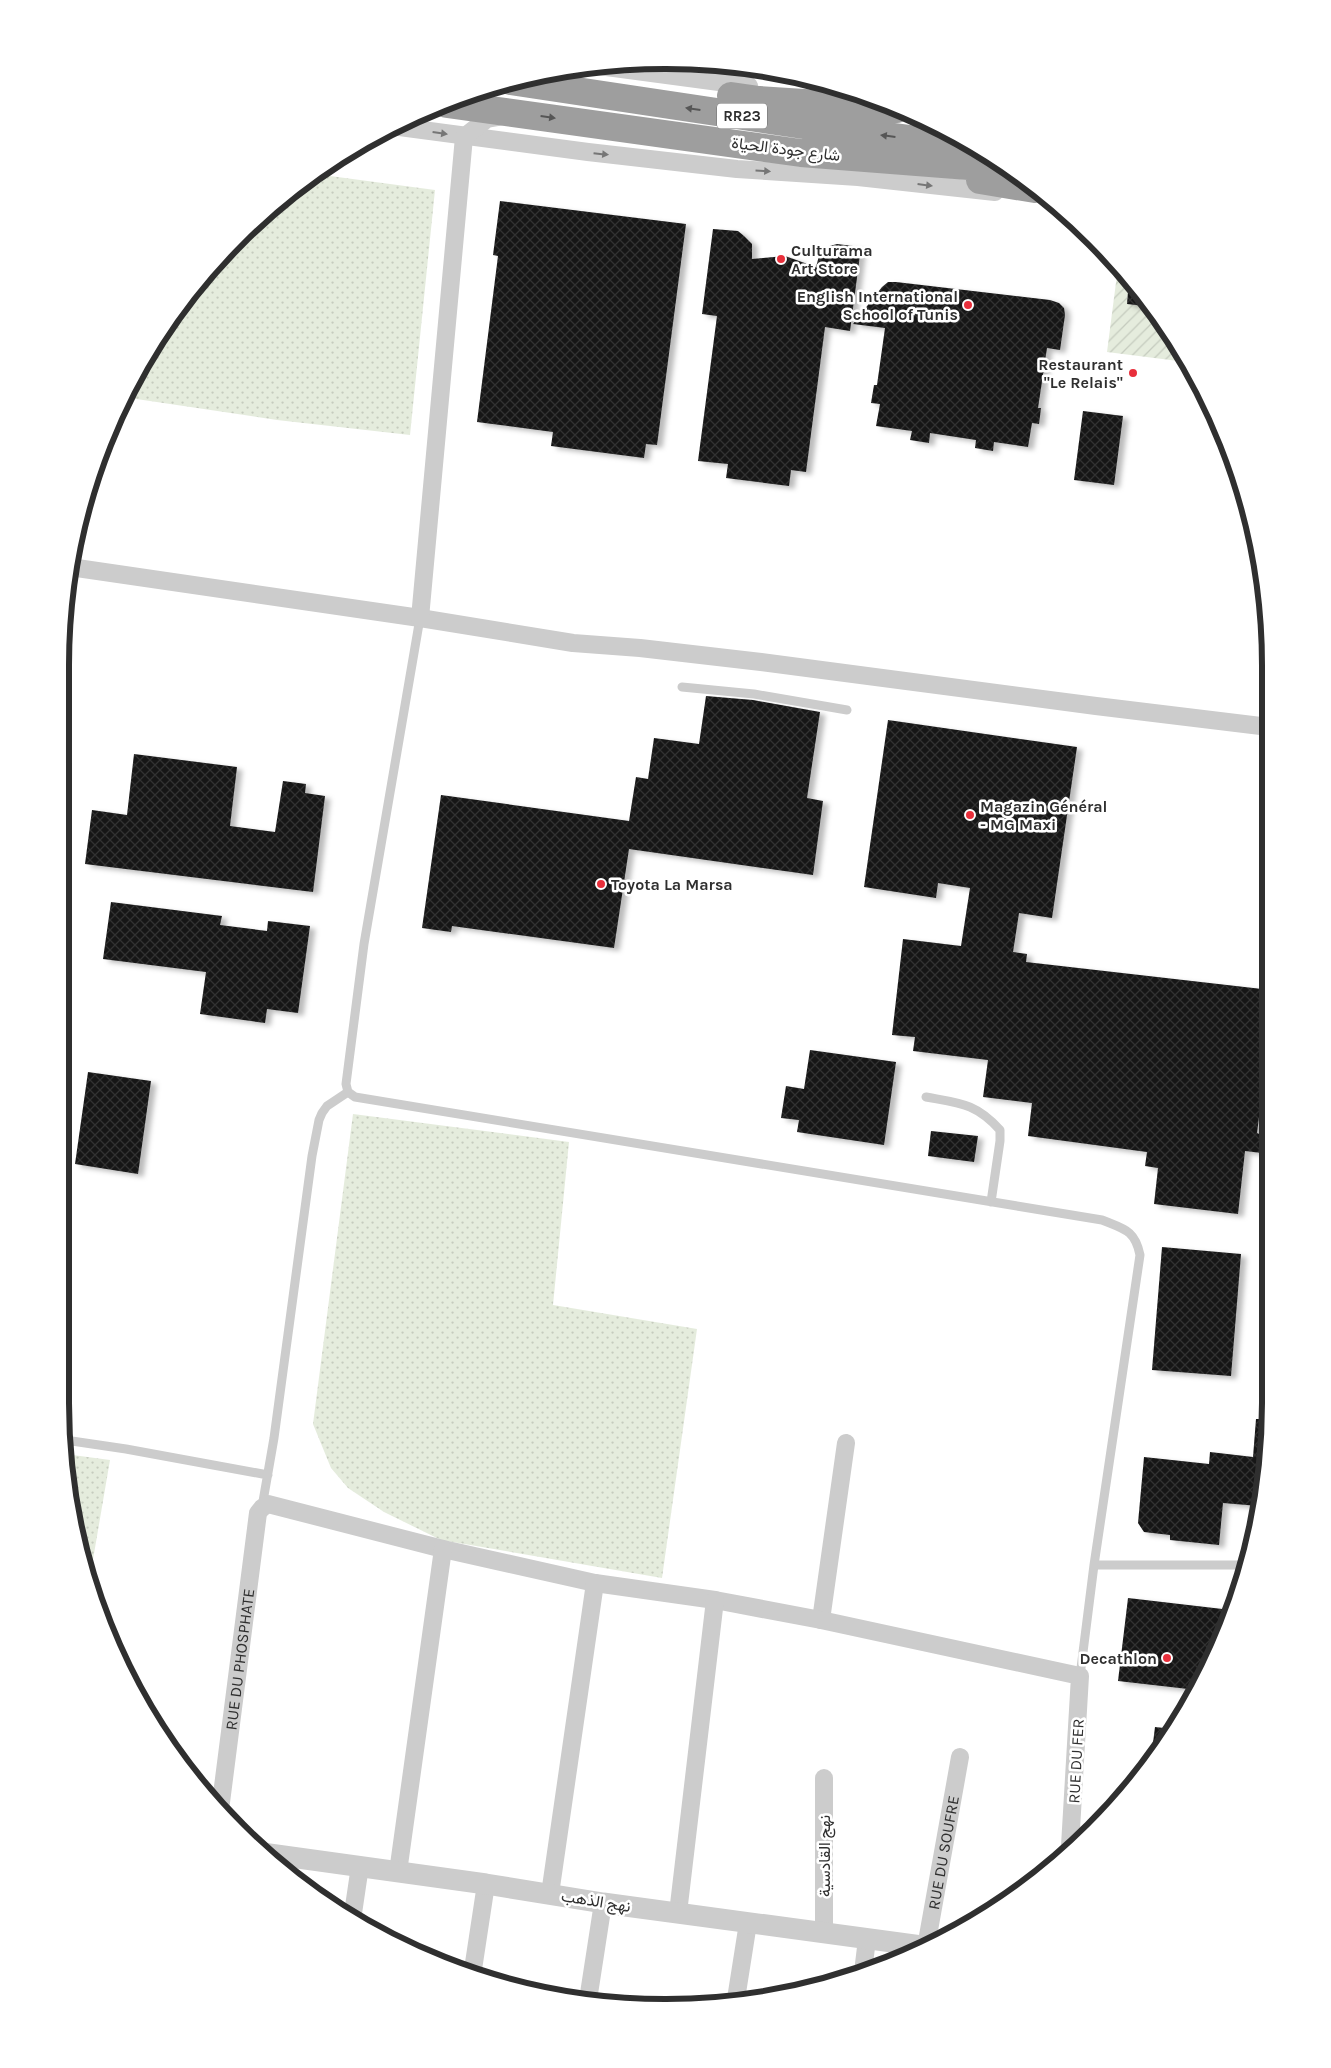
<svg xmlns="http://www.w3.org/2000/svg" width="1331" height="2068" font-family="Karla,Vazirmatn,sans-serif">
<defs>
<pattern id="grass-dots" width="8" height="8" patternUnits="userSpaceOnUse" patternTransform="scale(1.25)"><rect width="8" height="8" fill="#e5ecdd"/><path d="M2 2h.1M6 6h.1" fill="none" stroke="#c5cbbe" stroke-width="1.8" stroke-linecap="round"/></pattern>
<pattern id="garden-furrows" width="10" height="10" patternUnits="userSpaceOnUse" patternTransform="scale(1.25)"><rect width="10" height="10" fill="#e5ecdd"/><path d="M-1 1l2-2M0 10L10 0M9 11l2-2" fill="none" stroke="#c5cbbe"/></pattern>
<pattern id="building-cross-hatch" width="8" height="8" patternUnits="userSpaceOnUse" patternTransform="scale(1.25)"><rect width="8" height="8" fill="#161616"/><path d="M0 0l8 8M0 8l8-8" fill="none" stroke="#303030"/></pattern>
<filter id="shadow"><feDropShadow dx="5.5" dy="3" stdDeviation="2.5" flood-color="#0004"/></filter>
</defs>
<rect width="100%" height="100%" fill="#fff"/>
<path fill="url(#grass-dots)" d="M315,174l120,16 -25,245 -133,-15 -154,-23 87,-131 87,-81z
M353,1114l216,28 -16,163 144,24 -35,249 -221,-38 -57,-28 -36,-24 -17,-20 -18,-44z
M65,1454l45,6 -21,123 -24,-101z"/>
<path fill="url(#garden-furrows)" d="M1118,267l11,12 -2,25 25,3 14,23v6h4l16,26 -79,-10z"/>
<path fill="url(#building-cross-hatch)" filter="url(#shadow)" d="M500,201l186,23 -29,221 -11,-1 -2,14 -93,-12 2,-14 -76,-10 21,-166 -5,-1z
M713,229l25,2 6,5 8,8v15l33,-3 31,11 3,-11 7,-9 11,-3 24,3 -11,84 -25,-4 -19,145 -15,-2 -2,16 -63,-8 2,-14 -30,-3 19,-145 -15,-2z
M1129,279l17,18 6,10 -25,-3z
M888,282h8l154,18 9,3 5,5 1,7 -5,35 -13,-2 -9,60h3l-2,16 -7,-1 -4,24 -34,-5 -1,9 -18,-3 1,-8 -46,-7 -1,10 -19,-3 2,-9 -36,-5 4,-22 -9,-1 3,-18h3l8,-57 -32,-4 29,-37z
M1083,411l40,5 -9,69 -40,-5z
M706,696l47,4 67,12 -13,86 16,3 -10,74 -184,-26 -15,99 -162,-22 -1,6 -29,-4 19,-133 188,26 7,-44 12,2 6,-41 45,6z
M888,720l189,27 -25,171 -33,-5 -6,39 14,2 -1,8 236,27 -2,18 8,12v27l-11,87 7,3 -2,17 -17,-2 -7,63 -84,-10 4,-36 -13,-2 2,-14 -119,-16 4,-33 -49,-6 5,-37 -75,-9 2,-14 -23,-2 11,-96 58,7 9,-58 -32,-5 -2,15 -72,-11z
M134,754l103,13 -7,59 45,6 8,-51 23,3 -1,9 20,3 -12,96 -228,-28 7,-54 35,5z
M111,902l111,14 -2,9 47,6 1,-10 42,5 -12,87 -31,-4 -2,14 -65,-9 6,-42 -103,-13z
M810,1050l86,12 -12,83 -87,-13 2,-12 -18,-2 5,-32 18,3z
M88,1072l63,9 -13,93 -63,-10z
M931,1131l47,5 -4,26 -46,-6z
M1162,1247l79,7 -10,122 -79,-6z
M1256,1419h10v62l-7,25 -36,-3 -4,42 -49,-5v-5l-26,-3 -6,-9 6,-66 65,7 1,-12 43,5z
M1128,1598l103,12 -6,24 -28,56 -79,-9z
M1155,1727l18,2 -22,30z"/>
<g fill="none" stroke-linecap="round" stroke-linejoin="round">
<path stroke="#ccc" stroke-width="9" d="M420,618l-56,326 -18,140 2,8 7,5 747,123c22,9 33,10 38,35l-46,310 -14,111
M682,687l72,7 93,16
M926,1097c33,6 50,6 74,33v11l-9,61
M65,1440l61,9 142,26
M262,1507l12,-69 38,-282 7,-36 3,-7 5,-7 21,-14
M1094,1565h149"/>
<g stroke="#ccc" stroke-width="18">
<path d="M599,66l150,20"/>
<path d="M816,104l3,-21"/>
<path d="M392,126l196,26 149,17 121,8 137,15"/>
<path d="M70,567l350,51 153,25 67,5 121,14 335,44 173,21"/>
<path d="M420,618l44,-481 23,-18 17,-3"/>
<path d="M821,1620l25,-177"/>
<path id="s1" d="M220,1810l38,-297 4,-5 6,-4 175,45 152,34 120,17 106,20 259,56 -10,170"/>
<path d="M398,1872l45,-323"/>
<path d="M550,1894l45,-311"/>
<path d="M678,1913l37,-313"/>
<path d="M352,1920l8,-54"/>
<path d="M824,1933v-155"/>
<path id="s2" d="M926,1947l34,-190"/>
<path d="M863,1972l4,-33"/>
<path d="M472,1976l14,-92"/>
<path d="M736,1999l12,-76"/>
<path d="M588,2000l15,-97"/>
</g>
<path stroke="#ccc" stroke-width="21" d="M262,1853l224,31 117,19 326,44"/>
<path stroke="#9e9e9e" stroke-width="28" d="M510,81l293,44 113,15 56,4
M731,96l28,4 138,9
M447,104l354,49 206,16
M980,180l55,9"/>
</g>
<defs><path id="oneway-solid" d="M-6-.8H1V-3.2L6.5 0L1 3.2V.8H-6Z" transform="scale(1.25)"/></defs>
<g fill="#565656">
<use href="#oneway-solid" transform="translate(693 109) rotate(-172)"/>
<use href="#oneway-solid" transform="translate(548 117) rotate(8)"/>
<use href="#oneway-solid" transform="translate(888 136) rotate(-173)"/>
</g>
<g fill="#767676">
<use href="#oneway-solid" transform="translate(440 133) rotate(8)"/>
<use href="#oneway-solid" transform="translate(601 154) rotate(6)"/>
<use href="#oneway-solid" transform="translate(763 171) rotate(4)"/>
<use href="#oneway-solid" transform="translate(925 185) rotate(7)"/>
</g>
<g fill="#e82f3b" stroke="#fff" stroke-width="2">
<circle cx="781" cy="259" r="5"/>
<circle cx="968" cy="305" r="5"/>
<circle cx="1133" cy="373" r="5"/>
<circle cx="970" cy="815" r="5"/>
<circle cx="601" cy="884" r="5"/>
<circle cx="1167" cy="1658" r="5"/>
</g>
<g text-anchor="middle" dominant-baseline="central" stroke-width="5" stroke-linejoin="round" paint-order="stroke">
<rect fill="#fff" stroke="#6d6d6d" stroke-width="1" x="717" y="103.5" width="50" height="25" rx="4"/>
<g font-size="15" font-weight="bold" fill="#2f2f2f">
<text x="742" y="116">RR23</text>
</g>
<g font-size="16" fill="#2f2f2f" stroke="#fff">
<text transform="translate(786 149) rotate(7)">شارع جودة الحياة</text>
<text stroke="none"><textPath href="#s1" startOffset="152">RUE DU PHOSPHATE</textPath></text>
<text transform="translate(1076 1761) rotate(-87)">RUE DU FER</text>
<text stroke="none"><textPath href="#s2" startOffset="96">RUE DU SOUFRE</textPath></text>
<text transform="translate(824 1856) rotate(-90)">نهج القادسية</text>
<text transform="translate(596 1901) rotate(9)">نهج الذهب</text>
</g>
<g font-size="16" font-weight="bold" fill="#2f2f2f" stroke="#fff" text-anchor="start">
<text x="791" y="250">Culturama<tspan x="791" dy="18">Art Store</tspan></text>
<text x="958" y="296" text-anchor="end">English International<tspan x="958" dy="18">School of Tunis</tspan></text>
<text x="1123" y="364" text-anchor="end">Restaurant<tspan x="1123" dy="18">"Le Relais"</tspan></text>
<text x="980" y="806">Magazin Général<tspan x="980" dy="18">- MG Maxi</tspan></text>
<text x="611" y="884">Toyota La Marsa</text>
<text x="1157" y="1658" text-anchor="end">Decathlon</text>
</g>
</g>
<path d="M0 0H1331V2068H0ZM665 69H666A596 596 0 0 1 1262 665V1403A596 596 0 0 1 666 1999H665A596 596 0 0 1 69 1403V665A596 596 0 0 1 665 69Z" fill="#fff" fill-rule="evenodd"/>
<path fill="none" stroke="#2f2f2f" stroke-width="6" d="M665 69H666A596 596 0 0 1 1262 665V1403A596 596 0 0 1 666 1999H665A596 596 0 0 1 69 1403V665A596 596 0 0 1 665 69Z"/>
</svg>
